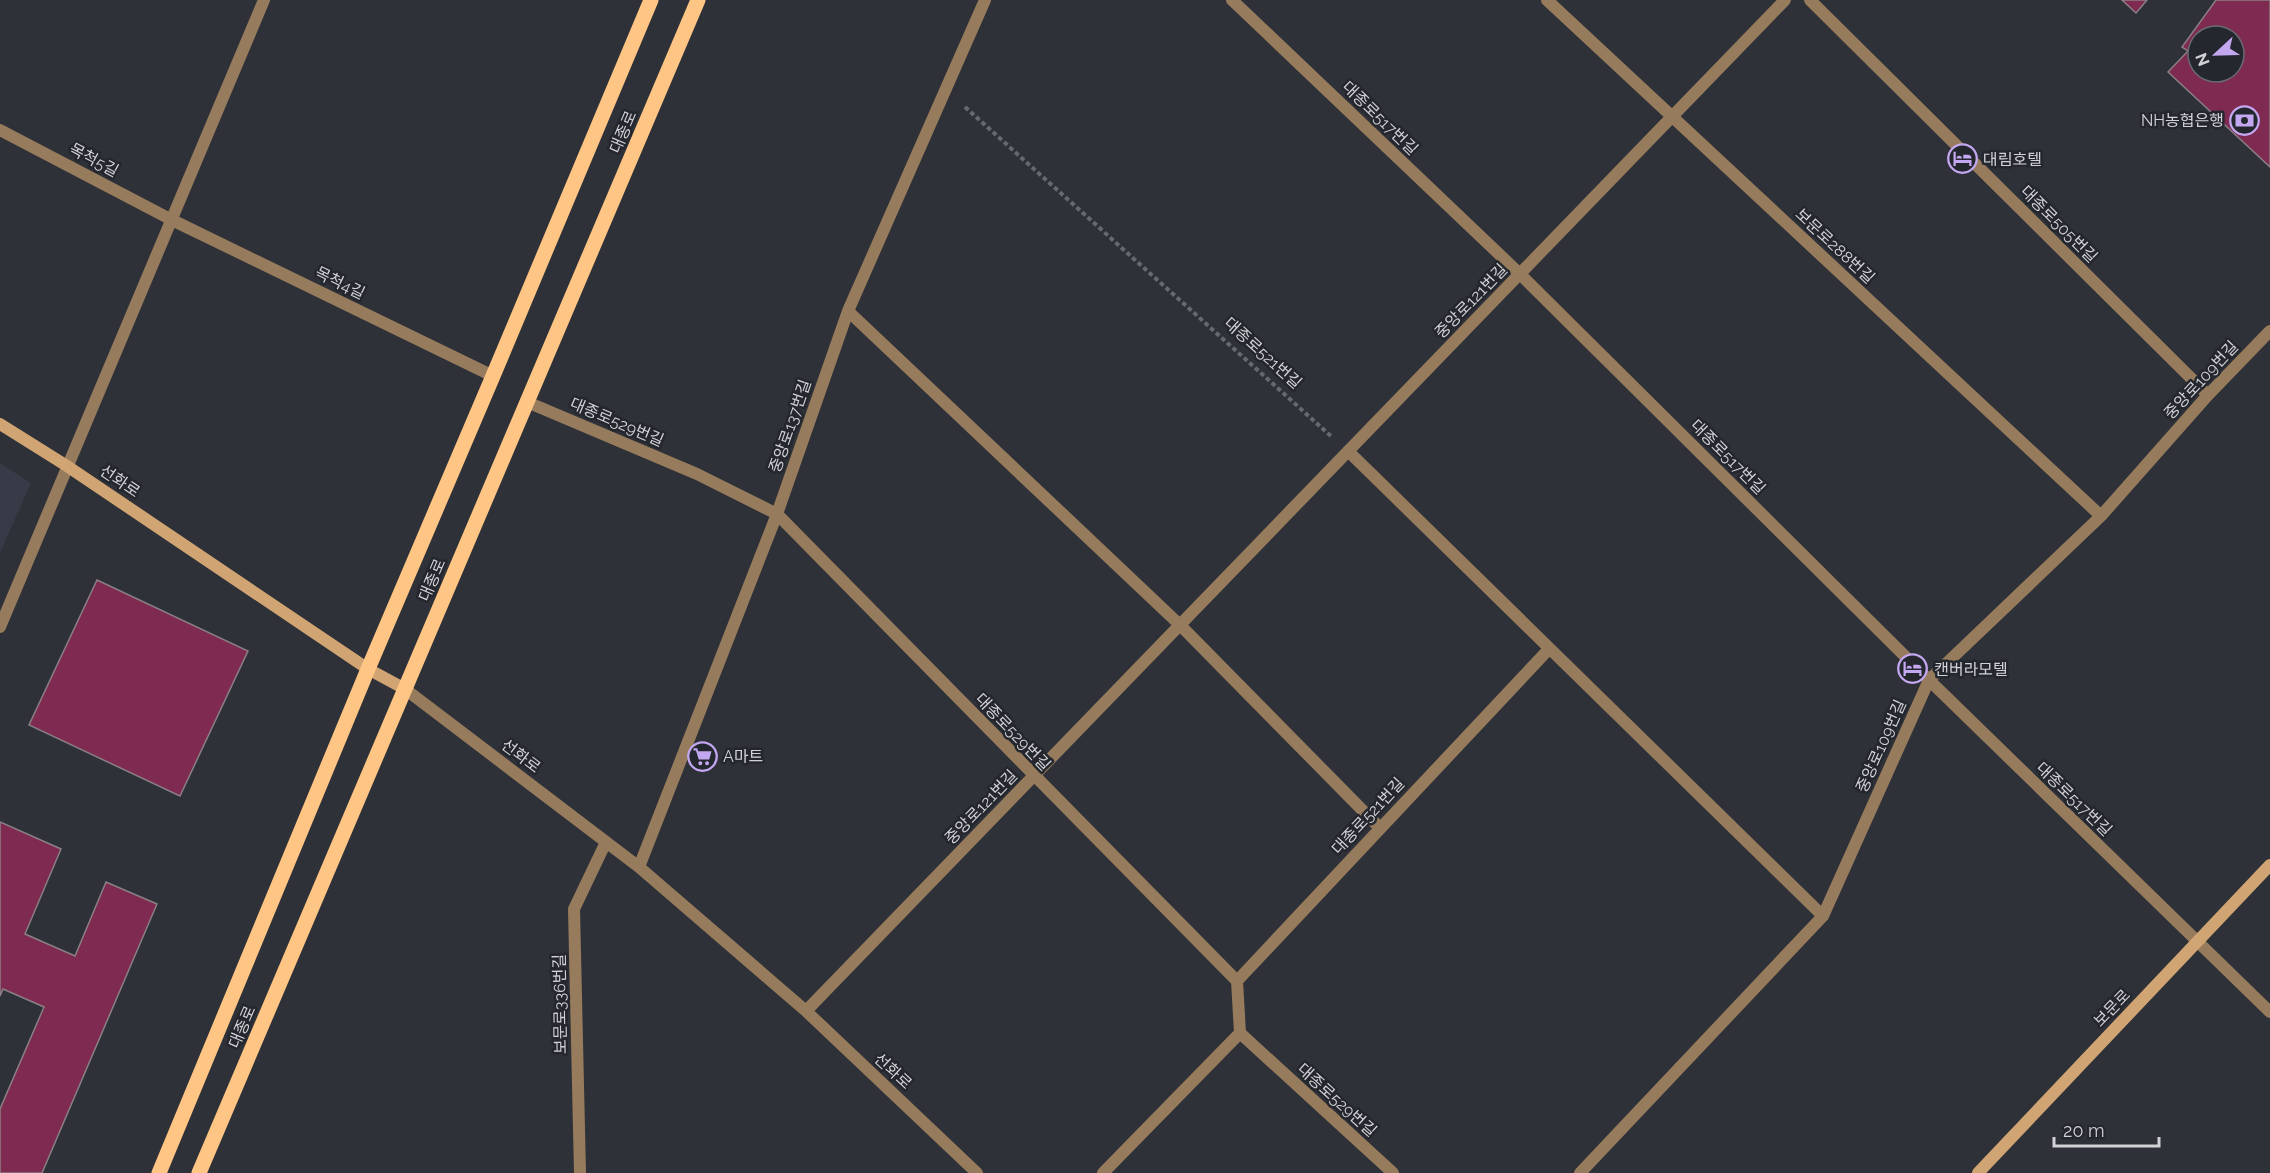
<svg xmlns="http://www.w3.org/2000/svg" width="2270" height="1173" font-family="Raleway,'Noto Sans KR',sans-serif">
<rect width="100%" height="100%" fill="#2e3137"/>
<path fill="#363b47" d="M0,463l31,20 -31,70z"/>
<path fill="#7e2a51" stroke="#8a8083" stroke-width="1.5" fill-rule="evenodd" d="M2122,0h25l-11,13z
M2216,0h54v167l-102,-95 20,-21 -6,-4zM2198,36h36v36h-36z
M97,580l151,71 -68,145 -151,-71z
M0,822l61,27 -36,85 50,22 31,-74 51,22 -115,269h-42v-64l44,-102 -41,-18 -3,7z"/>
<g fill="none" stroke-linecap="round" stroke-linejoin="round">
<path stroke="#66696e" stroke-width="4" stroke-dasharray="4.5 3" stroke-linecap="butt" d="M965,107l367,330"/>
<path stroke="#977b5d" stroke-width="12" d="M1232,0l288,274 409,406 341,332
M1547,0l554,516
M1810,0l398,395
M0,130l172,90 321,156
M848,311l332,314 200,203
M527,402l170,72 80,40 460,467 3,52 153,140
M1348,451l475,465
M0,627l264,-627
M405,689l234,178 167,144 171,162
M639,867l138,-353 71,-203 137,-311
M1237,981l312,-332
M806,1011l979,-1011
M580,1173l-6,-264 32,-67
M1103,1173l137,-140
M1580,1173l243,-257 106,-236 172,-164 107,-121 62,-64"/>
<path stroke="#d1a573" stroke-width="12" d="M0,424l67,42 301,203 37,20
M1978,1173l292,-308"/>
<path stroke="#fec584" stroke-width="15" d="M159,1173l209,-504 125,-293 158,-376
M199,1173l499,-1173"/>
</g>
<defs>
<symbol id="bank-ring" viewBox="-11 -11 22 22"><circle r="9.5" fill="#24272d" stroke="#c4a7f1" stroke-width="1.5"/><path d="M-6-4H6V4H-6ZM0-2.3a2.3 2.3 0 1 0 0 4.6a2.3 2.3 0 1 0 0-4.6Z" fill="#c4a7f1"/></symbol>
<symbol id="hotel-ring" viewBox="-11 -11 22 22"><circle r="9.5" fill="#24272d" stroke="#c4a7f1" stroke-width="1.5"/><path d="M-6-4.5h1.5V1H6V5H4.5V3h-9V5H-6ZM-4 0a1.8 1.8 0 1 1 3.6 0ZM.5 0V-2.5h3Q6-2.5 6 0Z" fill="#c4a7f1"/></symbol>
<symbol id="supermarket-ring" viewBox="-11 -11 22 22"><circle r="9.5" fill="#24272d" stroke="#c4a7f1" stroke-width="1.5"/><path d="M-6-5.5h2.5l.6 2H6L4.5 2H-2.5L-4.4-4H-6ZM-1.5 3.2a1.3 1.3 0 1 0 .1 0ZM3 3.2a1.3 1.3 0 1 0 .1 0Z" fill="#c4a7f1"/></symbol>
</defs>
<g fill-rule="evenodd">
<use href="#bank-ring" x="2228" y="104" width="33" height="33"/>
<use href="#hotel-ring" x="1946" y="142" width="33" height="33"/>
<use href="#hotel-ring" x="1896" y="652" width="33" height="33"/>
<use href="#supermarket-ring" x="686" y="740" width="33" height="33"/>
</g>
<g text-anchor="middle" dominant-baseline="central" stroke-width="5" stroke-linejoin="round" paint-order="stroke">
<g font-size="16" fill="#d0d2d6" stroke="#24272d">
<text transform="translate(1380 118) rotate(44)">대종로517번길</text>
<text transform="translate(623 132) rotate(-67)">대종로</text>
<text transform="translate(94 160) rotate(28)">목척5길</text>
<text transform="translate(2059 224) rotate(45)">대종로505번길</text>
<text transform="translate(1835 246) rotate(43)">보문로288번길</text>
<text transform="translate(340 283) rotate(26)">목척4길</text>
<text transform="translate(1471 301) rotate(-46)">중앙로121번길</text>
<text transform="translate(1263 353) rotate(42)">대종로521번길</text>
<text transform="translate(2201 380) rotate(-47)">중앙로109번길</text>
<text transform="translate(617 422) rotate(23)">대종로529번길</text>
<text transform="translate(790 426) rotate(-71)">중앙로137번길</text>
<text transform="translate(1728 457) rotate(45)">대종로517번길</text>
<text transform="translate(120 481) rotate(34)">선화로</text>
<text transform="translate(432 580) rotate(-67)">대종로</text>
<text transform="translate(1013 732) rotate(46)">대종로529번길</text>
<text transform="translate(1881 746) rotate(-66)">중앙로109번길</text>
<text transform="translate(521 756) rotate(37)">선화로</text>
<text transform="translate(2074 799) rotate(44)">대종로517번길</text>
<text transform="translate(981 807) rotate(-46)">중앙로121번길</text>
<text transform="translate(1368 816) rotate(-47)">대종로521번길</text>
<text transform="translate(560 1004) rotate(-91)">보문로336번길</text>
<text transform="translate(2112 1008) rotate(-46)">보문로</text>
<text transform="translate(242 1027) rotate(-67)">대종로</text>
<text transform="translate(893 1071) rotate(43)">선화로</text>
<text transform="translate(1337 1100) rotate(42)">대종로529번길</text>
</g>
<g font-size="16" fill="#d0d2d6" stroke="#24272d" text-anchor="start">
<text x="2224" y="120" text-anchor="end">NH농협은행</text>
<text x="1983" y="159">대림호텔</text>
<text x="1934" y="669">캔버라모텔</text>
<text x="723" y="756">A마트</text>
</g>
</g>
<g transform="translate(2216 54) rotate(248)"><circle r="28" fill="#24272d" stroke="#696b71" stroke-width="1.5"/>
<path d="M0-4.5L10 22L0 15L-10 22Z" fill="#c4a7f1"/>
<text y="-9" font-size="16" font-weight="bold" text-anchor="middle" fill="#d0d2d6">N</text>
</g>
<path d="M2054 1137v9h105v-9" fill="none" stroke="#d0d2d6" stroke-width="3"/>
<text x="2063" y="1137" font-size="18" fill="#d0d2d6" stroke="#24272d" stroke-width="4.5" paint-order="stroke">20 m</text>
</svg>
